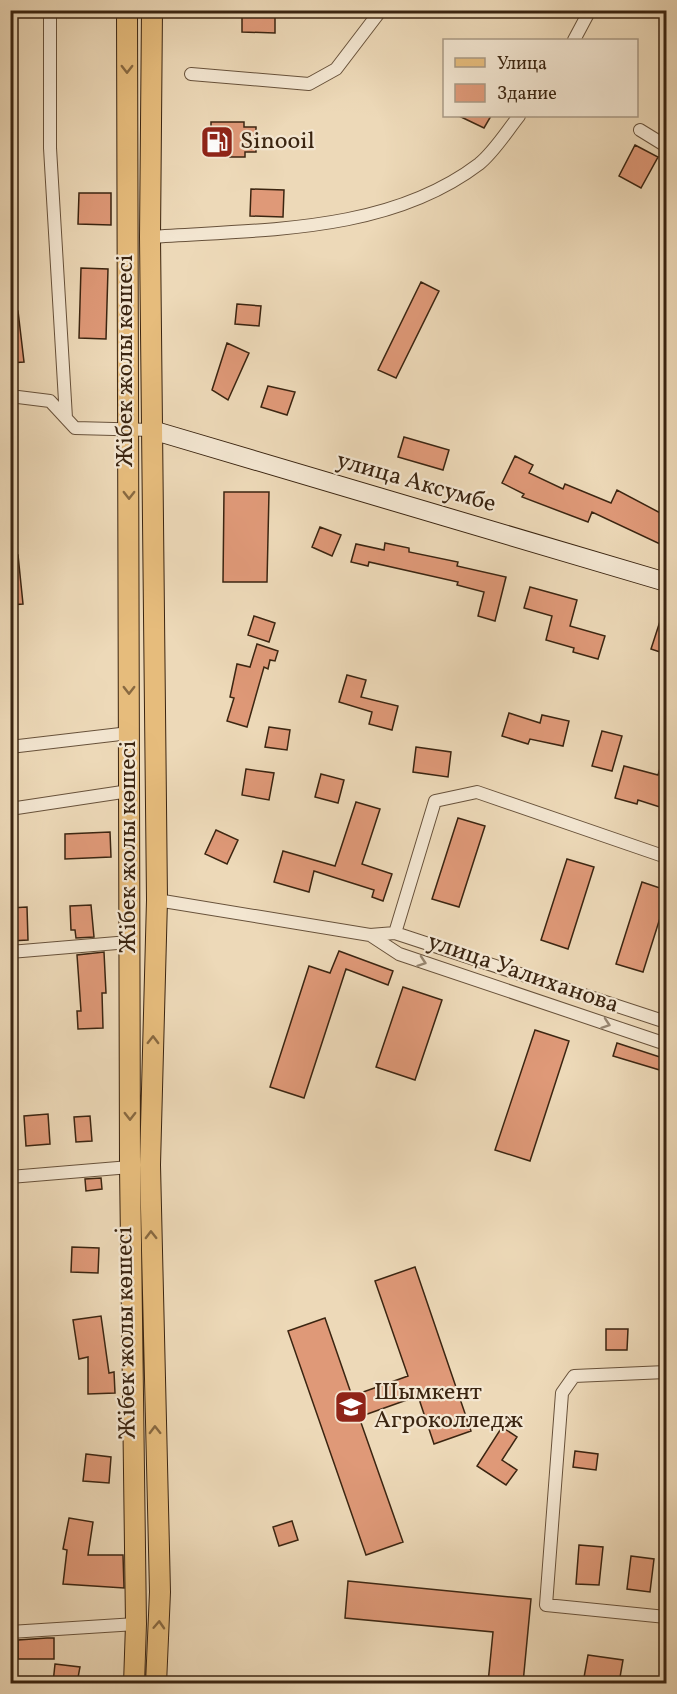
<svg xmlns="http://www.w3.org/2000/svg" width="677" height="1694" font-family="Vollkorn,serif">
<rect width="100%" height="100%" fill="#edd9b8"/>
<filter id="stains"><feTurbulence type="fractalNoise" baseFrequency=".00333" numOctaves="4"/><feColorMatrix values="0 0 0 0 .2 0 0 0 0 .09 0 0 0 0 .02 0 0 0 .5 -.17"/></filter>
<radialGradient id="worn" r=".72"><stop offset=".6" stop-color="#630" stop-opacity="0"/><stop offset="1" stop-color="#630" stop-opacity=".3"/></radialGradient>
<path fill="#df9978" stroke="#3b2511" stroke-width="1.5" d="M242,10h33v23l-33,-1z
M459,116h32l-7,12z
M211,122h33v5h12v25h-11v5h-34z
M635,145l23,12 -17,31 -22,-12z
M251,189l33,1 -1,27 -33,-1z
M79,193h32v32l-33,-1z
M81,268l27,1 -2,70 -27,-1z
M421,282l18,9 -43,87 -18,-8z
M237,304l24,2 -2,20 -24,-2z
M18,311l6,51 -14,1v-51z
M227,343l22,10 -21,47 -16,-10z
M268,386l27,6 -8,23 -26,-8z
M404,437l45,13 -6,20 -45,-13z
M515,456l18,9 -4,8 34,16 2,-5 46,19 6,-13 49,26v15l-6,13 -68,-32 -4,10 -66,-25 2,-3 -22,-11z
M224,492h45l-2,90h-44z
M320,527l21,8 -9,21 -20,-9z
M385,543l24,5v4l49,10 -1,4 49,11 -11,44 -17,-5 6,-24 -27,-7 1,-3 -89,-20 -1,4 -17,-4 5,-18 28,6z
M10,555h8l5,49 -13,1z
M530,587l47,13 -7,26 35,10 -7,23 -25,-7 1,-4 -28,-8 6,-24 -28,-8z
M664,609h2v45l-15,-5z
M254,616l21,7 -6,19 -21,-7z
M257,644l21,7 -3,10 -5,-1 -2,9 -4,-2 -17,60 -20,-6 7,-23 -4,-1 7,-33 13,3z
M347,675l19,5 -5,17 37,9 -6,24 -23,-6 3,-12 -33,-10z
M509,713l31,10 2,-8 27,6 -6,25 -33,-7 -2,5 -26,-8z
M269,727l21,3 -3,20 -22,-3z
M602,731l20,5 -10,35 -20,-5z
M416,747l35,5 -3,25 -35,-5z
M664,755h2v54l-28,-9 -1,4 -22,-6 9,-32 34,9z
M246,769l28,4 -5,27 -27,-5z
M321,774l23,6 -6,23 -23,-6z
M356,802l24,7 -18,55 30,10 -9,27 -11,-4 2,-7 -60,-19 -5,21 -35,-10 9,-31 52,15z
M458,818l27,8 -26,81 -27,-8z
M216,830l22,10 -11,24 -22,-10z
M110,832l1,25 -46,2v-25z
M567,859l27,8 -26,82 -27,-9z
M642,882l24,8v9l-23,73 -27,-8z
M91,905l3,32 -18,1 -1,-8h-4l-1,-24z
M27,907l1,33 -18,1v-33z
M339,951l54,20 -5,14 -42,-16 -42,129 -34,-11 39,-121 21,7z
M104,952l2,41h-4l1,35 -25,1 -1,-18h4l-4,-56z
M403,987l39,13 -27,80 -39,-13z
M535,1030l34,11 -39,120 -35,-11z
M617,1043l49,16 -3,12 -50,-15z
M48,1114l2,30 -24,2 -2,-30z
M90,1116l2,25 -16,1 -2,-25z
M101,1178l1,11 -16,2 -1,-12z
M72,1247l27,1 -1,25 -27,-1z
M415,1267l56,164 -37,13 -16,-48 -59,21 44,125 -37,13 -78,-224 37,-13 27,78 56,-20 -33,-95z
M101,1316l8,57 5,-1 1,21 -27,1v-37l-9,2 -6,-39z
M606,1329h22l-1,21h-21z
M502,1427l15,10 -15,23 15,10 -11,15 -29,-19z
M575,1451l23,3 -2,16 -23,-3z
M86,1454l25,3 -2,26 -26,-2z
M69,1518l24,4 -5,33h35l1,33 -61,-4 4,-34 -4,-1z
M292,1521l6,19 -19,6 -6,-19z
M579,1545l24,2 -4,38 -23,-1z
M631,1556l23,3 -4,33 -23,-3z
M348,1581l183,18 -8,84h-35l5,-51 -148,-14z
M47,1638h7v21h-36v-19z
M588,1655l35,5 -4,23h-36z
M55,1664l25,3 -3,16h-24z"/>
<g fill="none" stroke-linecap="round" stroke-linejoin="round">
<defs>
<path id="minor" d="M50,10v138l16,270
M574,40l16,-30
M191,74l118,10 27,-15 45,-59
M640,130l26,16
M150,237c110,-8 237,-3 329,-73 15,-12 28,-33 40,-48
M10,396l40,5 25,27 77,2
M10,747l119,-14
M10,809l119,-18
M157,900l213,35 25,-2 271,89
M395,933l40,-132 42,-9 189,65
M370,935l29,19 267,90
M10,952l119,-10
M10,1177l120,-10
M666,1372l-92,4 -12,17 -16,212 120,12
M10,1632l126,-8"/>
<path id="secondary" d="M152,430l514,152"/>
<path id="primary" d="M127,10l3,1157 6,457 -2,60
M152,10l-2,227 7,663 -7,265 10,427 -4,92"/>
</defs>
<use href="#minor" stroke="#68523b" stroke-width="14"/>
<use href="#secondary" stroke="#3b2511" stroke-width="20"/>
<use href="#primary" stroke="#3b2511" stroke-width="22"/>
<use href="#minor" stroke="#f3e6d1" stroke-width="12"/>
<use href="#secondary" stroke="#f3e6d1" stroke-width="18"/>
<use href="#primary" stroke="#e6bc7c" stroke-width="20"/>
</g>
<defs><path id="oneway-chevron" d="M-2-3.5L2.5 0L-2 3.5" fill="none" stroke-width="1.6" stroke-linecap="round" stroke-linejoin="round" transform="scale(1.5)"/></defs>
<g stroke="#886941">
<use href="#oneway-chevron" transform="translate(127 69) rotate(90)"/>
<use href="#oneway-chevron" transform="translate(129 495) rotate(90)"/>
<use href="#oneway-chevron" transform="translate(129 690) rotate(90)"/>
<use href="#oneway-chevron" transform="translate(153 1040) rotate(-89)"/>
<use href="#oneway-chevron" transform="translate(130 1116) rotate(90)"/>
<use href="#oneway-chevron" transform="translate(151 1235) rotate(-91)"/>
<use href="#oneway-chevron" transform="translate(155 1430) rotate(-91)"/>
<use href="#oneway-chevron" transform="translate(159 1625) rotate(-87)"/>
</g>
<g stroke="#978671">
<use href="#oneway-chevron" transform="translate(422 962) rotate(19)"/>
<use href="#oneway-chevron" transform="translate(606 1024) rotate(19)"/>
</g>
<defs>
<symbol id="fuel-square" viewBox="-11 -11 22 22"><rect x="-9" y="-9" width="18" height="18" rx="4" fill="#8f2418" stroke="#f3e6d1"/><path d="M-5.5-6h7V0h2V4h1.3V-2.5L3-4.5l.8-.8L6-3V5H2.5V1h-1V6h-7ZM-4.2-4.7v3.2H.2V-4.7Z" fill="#fff"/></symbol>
<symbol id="university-square" viewBox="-11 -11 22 22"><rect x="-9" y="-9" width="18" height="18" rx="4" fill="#8f2418" stroke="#f3e6d1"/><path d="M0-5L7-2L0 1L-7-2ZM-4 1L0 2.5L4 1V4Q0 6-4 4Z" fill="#fff"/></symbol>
</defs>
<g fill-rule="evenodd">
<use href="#fuel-square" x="198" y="123" width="38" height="38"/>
<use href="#university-square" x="332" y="1388" width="38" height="38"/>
</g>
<g text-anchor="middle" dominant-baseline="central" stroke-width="4.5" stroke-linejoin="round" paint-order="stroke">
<g font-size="24" fill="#3b2511" stroke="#f3e6d1" text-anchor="start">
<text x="240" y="142">Sinooil</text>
<text x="374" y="1393">Шымкент<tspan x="374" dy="28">Агроколледж</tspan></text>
</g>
<g font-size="24" fill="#3b2511" stroke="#f3e6d1">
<text transform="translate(126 361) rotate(-90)">Жібек жолы көшесі</text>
<text transform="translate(416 483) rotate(16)">улица Аксумбе</text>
<text transform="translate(129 847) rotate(-90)">Жібек жолы көшесі</text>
<text transform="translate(523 974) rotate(19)">улица Уалиханова</text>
<text transform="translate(127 1333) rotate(-91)">Жібек жолы көшесі</text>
</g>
</g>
<rect width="677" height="1694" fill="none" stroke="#edd9b8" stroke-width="36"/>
<rect x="12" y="12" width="653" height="1670" fill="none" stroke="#3b2511" stroke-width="3"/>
<rect x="18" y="18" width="641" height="1658" fill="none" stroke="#3b2511" stroke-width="1.5"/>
<rect x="443" y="39" width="195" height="78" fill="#f3e6d1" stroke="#a99984" stroke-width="1.5"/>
<rect x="455" y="58" width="30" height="9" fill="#e6bc7c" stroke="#a99984" stroke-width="1.5"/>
<text x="497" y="69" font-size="18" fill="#3b2511">Улица</text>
<rect x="455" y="84" width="30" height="18" fill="#df9978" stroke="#a99984" stroke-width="1.5"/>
<text x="497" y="99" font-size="18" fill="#3b2511">Здание</text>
<rect width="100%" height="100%" filter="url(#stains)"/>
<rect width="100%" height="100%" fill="url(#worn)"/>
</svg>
